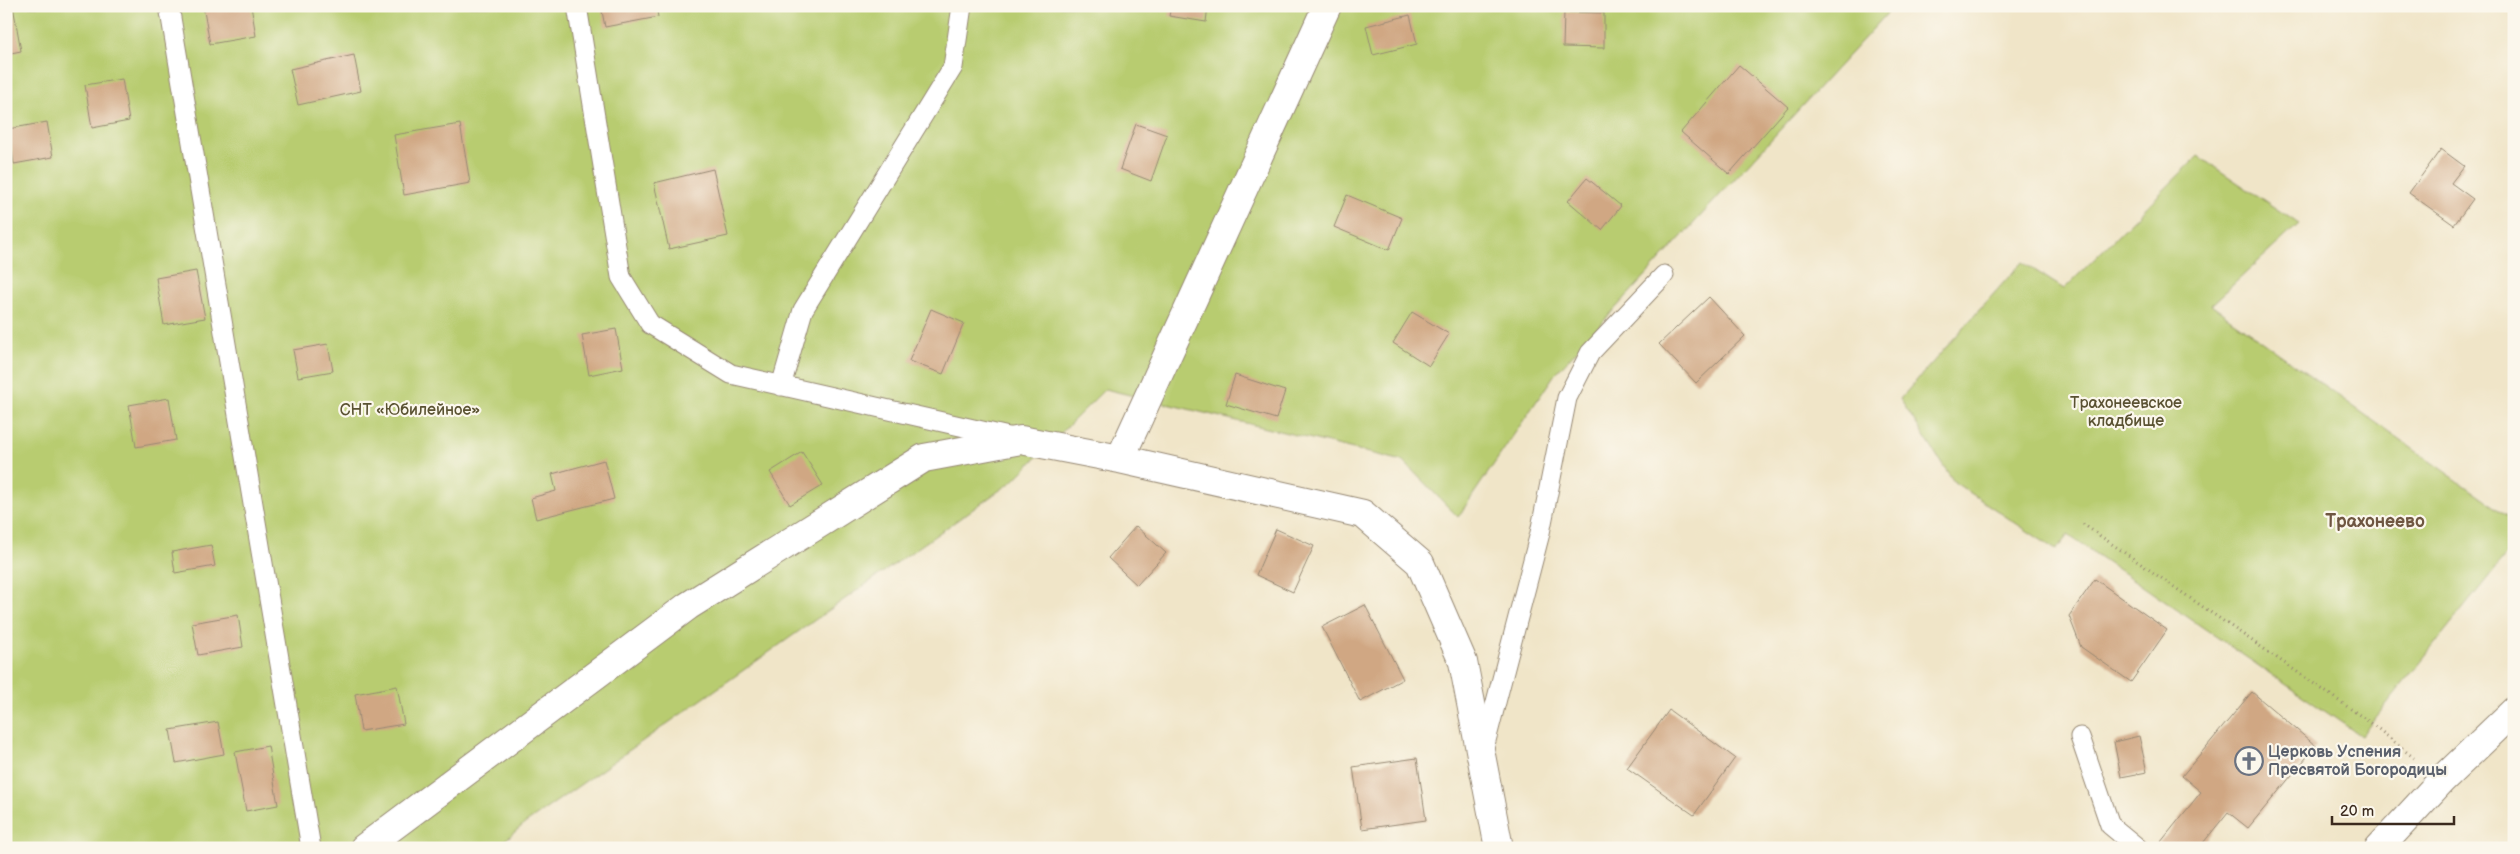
<svg xmlns="http://www.w3.org/2000/svg" width="2520" height="854" font-family="'Balsamiq Sans',sans-serif">
<rect width="100%" height="100%" fill="#fbf7ec"/>
<filter id="ink" filterUnits="userSpaceOnUse"><feTurbulence type="fractalNoise" baseFrequency=".02" numOctaves="2"/><feDisplacementMap in="SourceGraphic" scale="10" xChannelSelector="R" yChannelSelector="G"/><feConvolveMatrix kernelMatrix="1 2 1 2 8 2 1 2 1" color-interpolation-filters="sRGB"/></filter>
<filter id="wash" filterUnits="userSpaceOnUse"><feTurbulence type="fractalNoise" baseFrequency=".0096" numOctaves="4" result="noise"/><feDisplacementMap in="SourceGraphic" scale="20" xChannelSelector="R" yChannelSelector="G"/><feGaussianBlur stdDeviation="1.12" result="paint"/><feColorMatrix in="noise" values="0 0 0 0 0 0 0 0 0 0 0 0 0 0 0 0 0 1.4 0 .05"/><feComposite in="paint" operator="in"/></filter>
<g filter="url(#wash)">
<rect width="100%" height="100%" fill="#f0e5c8"/>
<path fill="#b8cc70" stroke="#7a7b47" d="M6,6h1888l-339,368 -97,143 -55,-56 -298,-72 -92,92 -490,344 -27,23h-490z
M2198,156l101,68 -88,81 303,216v24l-153,191 -293,-201 -12,15 -102,-68 -54,-83 122,-137 42,27z"/>
<g id="blocks">
<path fill="#d0a783" d="M13,6l8,45 -15,3v-46z
M203,6h48l5,30 -46,8z
M601,6h55l2,11 -53,10z
M1171,6h37l-2,16 -37,-6z
M1564,12l40,1v35l-41,-1z
M1410,15l7,29 -44,11 -7,-29z
M354,55l7,36 -63,14 -8,-36z
M1739,65l49,42 -59,67 -48,-42z
M122,79l7,42 -37,7 -7,-43z
M47,122l6,35 -39,7 -6,-35z
M460,124l10,59 -66,12 -10,-60z
M1136,124l31,11 -16,46 -31,-12z
M2441,149l23,17 -13,17 22,16 -19,26 -45,-32z
M713,169l15,67 -59,13 -15,-66z
M1587,178l34,28 -19,24 -34,-29z
M1347,195l55,23 -13,32 -55,-23z
M196,271l9,47 -41,7 -8,-47z
M1709,297l36,39 -49,47 -37,-39z
M931,309l33,14 -21,51 -34,-13z
M1412,312l37,22 -20,32 -36,-23z
M616,329l7,39 -34,7 -7,-40z
M328,344l5,27 -35,6 -5,-27z
M1235,375l50,16 -9,28 -50,-15z
M169,398l7,42 -40,7 -7,-42z
M802,452l21,33 -33,20 -20,-33z
M604,460l10,39 -78,20 -5,-21 25,-7 -4,-17z
M1136,526l30,27 -29,32 -29,-27z
M1276,529l38,17 -21,46 -37,-17z
M211,545l4,21 -40,7 -3,-21z
M2095,579l72,51 -36,52 -50,-35 -12,-31z
M1365,605l38,74 -43,23 -38,-75z
M238,615l5,32 -45,8 -6,-32z
M397,686l7,38 -43,7 -6,-37z
M2252,692l64,54 -68,82 -20,-16 -29,36h-34l-5,-5 41,-51 -19,-16z
M1669,710l66,48 -41,57 -67,-47z
M218,722l6,32 -48,9 -6,-33z
M2139,736l8,36 -26,5 -7,-35z
M268,746l10,59 -32,6 -11,-59z
M1417,758l9,62 -64,9 -9,-62z"/>
</g>
</g>
<g filter="url(#ink)">
<use href="#blocks" fill-opacity="0" stroke="#968873" stroke-width="1"/>
<g fill="none" stroke-linecap="round" stroke-linejoin="round">
<defs>
<path id="service" d="M169,6l142,842
M577,6l44,271 29,47 81,50 282,64
M781,386l22,-76 150,-243 9,-61
M2080,737l30,88 28,23
M1483,752l57,-219 27,-135 23,-45 74,-78"/>
<path id="minor" d="M1120,459l207,-453
M364,848l324,-242 236,-148 97,-18 99,19 243,55 57,49 43,99 36,186
M2379,848l62,-67 73,-70"/>
</defs>
<use href="#service" stroke="#968873" stroke-width="21"/>
<use href="#minor" stroke="#968873" stroke-width="30"/>
<path stroke="#968873" stroke-width="3" stroke-dasharray="1 4" stroke-linecap="butt" d="M2083,524l288,199 43,35"/>
<use href="#service" stroke="#fff" stroke-width="19"/>
<use href="#minor" stroke="#fff" stroke-width="28"/>
</g>
</g>
<defs>
<symbol id="church-ring" viewBox="-11 -11 22 22"><circle r="9.5" fill="#fbf7ec" stroke="#6b7280" stroke-width="1.5"/><path d="M-1.2-6h2.4v3.5h3.3v2.4h-3.3V6h-2.4V-.1h-3.3v-2.4h3.3Z" fill="#6b7280"/></symbol>
</defs>
<g fill-rule="evenodd">
<use href="#church-ring" x="2233" y="745" width="32" height="32"/>
</g>
<g text-anchor="middle" dominant-baseline="central" stroke-width="4.5" stroke-linejoin="round" paint-order="stroke">
<g font-size="16" fill="#5a5232" stroke="#fbf7ec">
<text x="2126" y="403">Трахонеевское<tspan x="2126" dy="18">кладбище</tspan></text>
<text x="410" y="410">СНТ «Юбилейное»</text>
</g>
<g font-size="16" font-weight="bold" fill="#5b616d" stroke="#fbf7ec" text-anchor="start">
<text x="2268" y="752">Церковь Успения<tspan x="2268" dy="18">Пресвятой Богородицы</tspan></text>
</g>
<g font-size="18" font-weight="bold" fill="#6f5641" stroke="#fbf7ec">
<text x="2375" y="521">Трахонеево</text>
</g>
</g>
<rect width="2520" height="854" fill="none" stroke="#fbf7ec" stroke-width="25"/>
<path d="M2332 816v8h122v-8" fill="none" stroke="#3b2a1e" stroke-width="2.5"/>
<text x="2340" y="816" font-size="15" fill="#3b2a1e" stroke="#fbf7ec" stroke-width="4" paint-order="stroke">20 m</text>
</svg>
